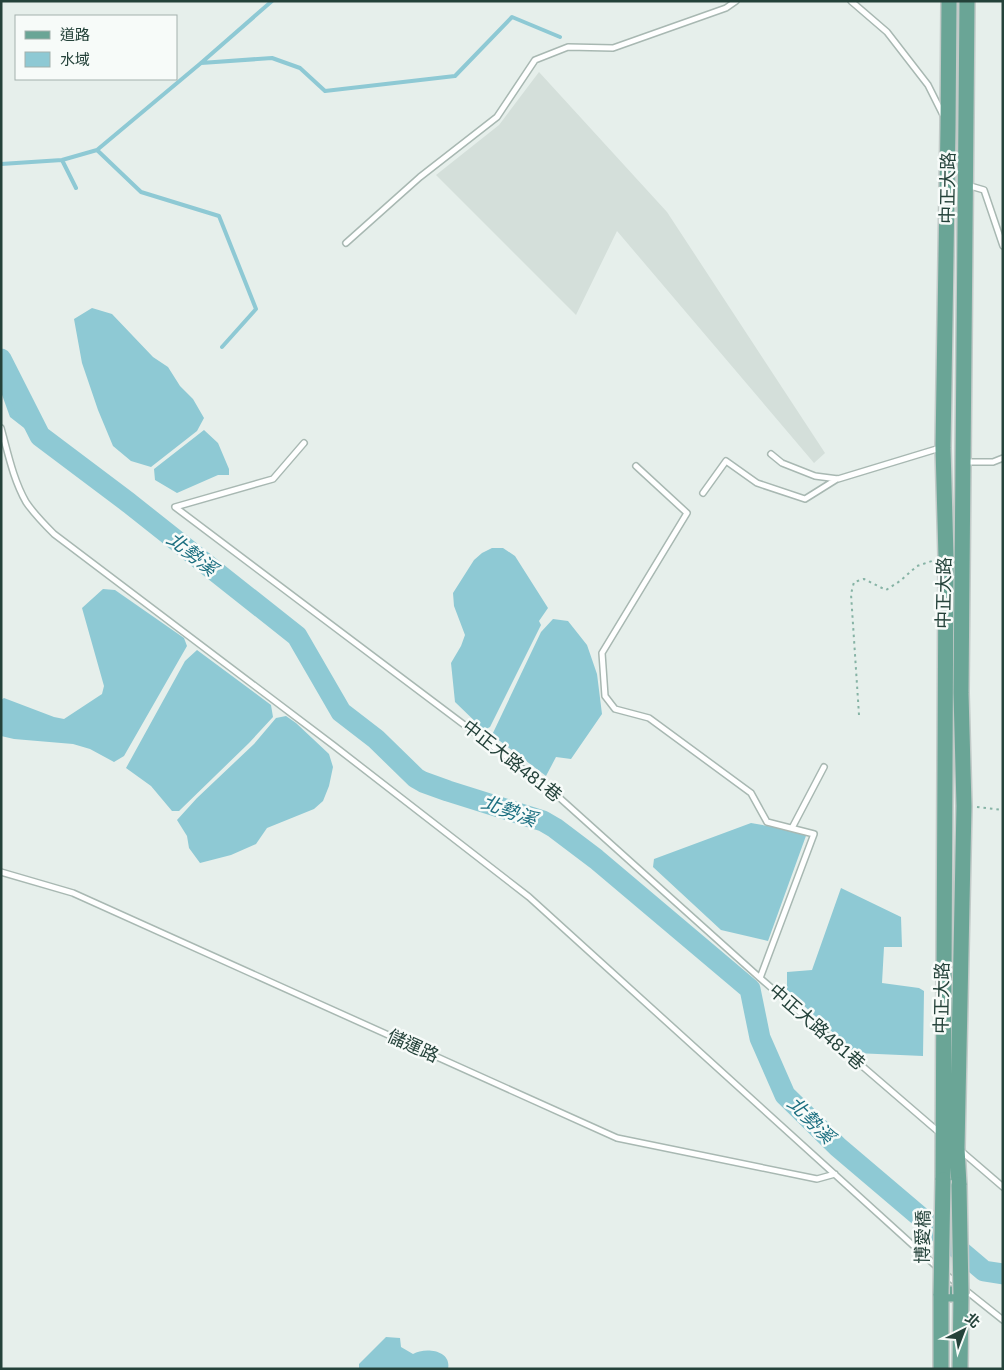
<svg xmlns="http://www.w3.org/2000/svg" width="1004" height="1370" font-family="Helvetica,'Noto Sans TC',sans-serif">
<rect width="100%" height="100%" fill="#e6efeb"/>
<path fill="#d4dfda" d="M539,72l128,140 158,241 -11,10 -197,-232 -41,84 -140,-140 63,-50z"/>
<path fill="#8ec9d4" d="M92,308l20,6 41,43 15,10 12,19 13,13 11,19 -7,13 -46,36 -20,-6 -18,-15 -15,-36 -16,-47 -8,-44z
M1,362l10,37 12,21 24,9 -10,9 -27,-21 -9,-25z
M204,430l14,13 11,26v6h-11l-41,18 -22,-13 -1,-11z
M492,548h11l12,8 33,52 -9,13 2,4 -51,102 -6,3 -29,-28 -4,-39 10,-17 4,-11 -11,-29 -1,-13 21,-33 8,-7z
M103,589l12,1 69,48 3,8 -63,110 -10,6 -24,-13 -17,-5 -59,-5 -13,-3v-36l3,-2 50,19 10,2 38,-25 2,-8 -22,-78z
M553,619l15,2 19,24 10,29 5,40 -31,45 -15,-2 -10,19 -54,-41 49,-103z
M197,650l74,55 2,12 -24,26 -70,68h-7l-21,-25 -25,-18 59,-107z
M286,716l10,7 33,31 4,13 -4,19 -6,15 -9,8 -47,19 -11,16 -25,11 -31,8 -11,-15 -2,-12 -10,-16 20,-22 57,-54 22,-26z
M751,823l56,10 -39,108 -47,-11 -68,-63 1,-8z
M841,888l60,29 1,30h-18l-2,36 37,5 5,3 -1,65 -68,-3 -68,-63v-18l25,-2z
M386,1337l14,1 1,9 12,7c12,-7 39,-4 35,15h-89v-5z"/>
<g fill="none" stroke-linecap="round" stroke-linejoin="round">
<path stroke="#8ec9d4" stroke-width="4" d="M201,63l71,-5 28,10 25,23 130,-15 57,-59 48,20
M97,150l44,42 78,24 37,93 -34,38
M62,160l14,28
M1,164l61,-4 35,-10 104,-87 71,-62"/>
<path stroke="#8ec9d4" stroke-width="21" d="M1,359l39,77 89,67 168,133 44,76 35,27 40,39 7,4 25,9 95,30 12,7 41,31 154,130 10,49 25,57 53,52 146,124 19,3"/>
<defs>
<path id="service" d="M851,1l36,31 41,53 16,32
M967,185l17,5 19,56
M346,243l74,-66 77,-60 38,-57 33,-13 45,1 113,-40 10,-7
M1,428c7,25 12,51 25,74 8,12 18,22 28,32l279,211 196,152 408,370
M304,443l-31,36 -98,28 377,284 208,187 181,156
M771,454l11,9 33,13 23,3 102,-31
M964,462h29l10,-4
M636,466l51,47 -85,140 3,43 10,13 34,9 102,75 16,29 47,12 -54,144
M703,493l23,-32 31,22 48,16 32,-20
M792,828l32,-61
M1,872l72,21 544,245 200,41 18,-5
M960,1150l43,37
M944,1273l59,47"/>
<path id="primary" d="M943,1180l3,-623 -3,-109 5,-321 1,-126
M959,1185l-2,-37 7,-342 -3,-113 6,-692
M941,1369v-75h20l-1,75"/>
</defs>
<use href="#service" stroke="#a8b8b2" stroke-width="8"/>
<use href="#primary" stroke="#c2cac8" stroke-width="18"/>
<path stroke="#86b3a5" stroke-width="2" stroke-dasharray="2.5 4" stroke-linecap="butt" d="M859,715l-8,-121 3,-12 10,-3 22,11 14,-9 17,-15 15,-5
M977,807l26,3"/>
<use href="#service" stroke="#fff" stroke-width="5"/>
<use href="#primary" stroke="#6aa596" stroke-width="15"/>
<defs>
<path id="primary-bridge" d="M959,1185l2,109
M941,1294l2,-114"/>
</defs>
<use href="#primary-bridge" stroke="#c2cac8" stroke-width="18" stroke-linecap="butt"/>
<use href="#primary-bridge" stroke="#6aa596" stroke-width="15"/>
</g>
<g text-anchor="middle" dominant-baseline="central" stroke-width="5" stroke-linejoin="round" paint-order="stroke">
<g font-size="18" fill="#24423a" stroke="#f7fbf9">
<text transform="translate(948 188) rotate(-89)">中正大路</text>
<text transform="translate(944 593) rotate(-89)">中正大路</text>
<text transform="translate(512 761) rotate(38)">中正大路481巷</text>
<text transform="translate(942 998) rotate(-89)">中正大路</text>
<text transform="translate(817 1027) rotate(41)">中正大路481巷</text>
<text transform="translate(413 1046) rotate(24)">儲運路</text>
<text transform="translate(923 1237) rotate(-89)">博愛橋</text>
</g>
<g font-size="19" font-style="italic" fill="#1c6f80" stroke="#f7fbf9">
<text transform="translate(192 554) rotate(38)">北勢溪</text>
<text transform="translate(509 811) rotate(20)">北勢溪</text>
<text transform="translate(811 1120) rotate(45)">北勢溪</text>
</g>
</g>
<rect width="1004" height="1370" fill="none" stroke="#24423a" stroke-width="5"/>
<rect x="15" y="15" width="162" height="65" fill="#f7fbf9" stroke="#a3b1ad"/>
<rect x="25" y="31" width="25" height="8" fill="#6aa596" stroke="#a3b1ad"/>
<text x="60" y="40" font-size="15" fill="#24423a">道路</text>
<rect x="25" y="52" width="25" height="15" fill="#8ec9d4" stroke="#a3b1ad"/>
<text x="60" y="65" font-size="15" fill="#24423a">水域</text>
<g transform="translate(964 1330) rotate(42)" stroke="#f7fbf9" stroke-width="4" paint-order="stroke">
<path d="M0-4L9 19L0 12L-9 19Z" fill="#24423a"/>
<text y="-8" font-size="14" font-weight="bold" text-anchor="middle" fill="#24423a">北</text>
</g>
</svg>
